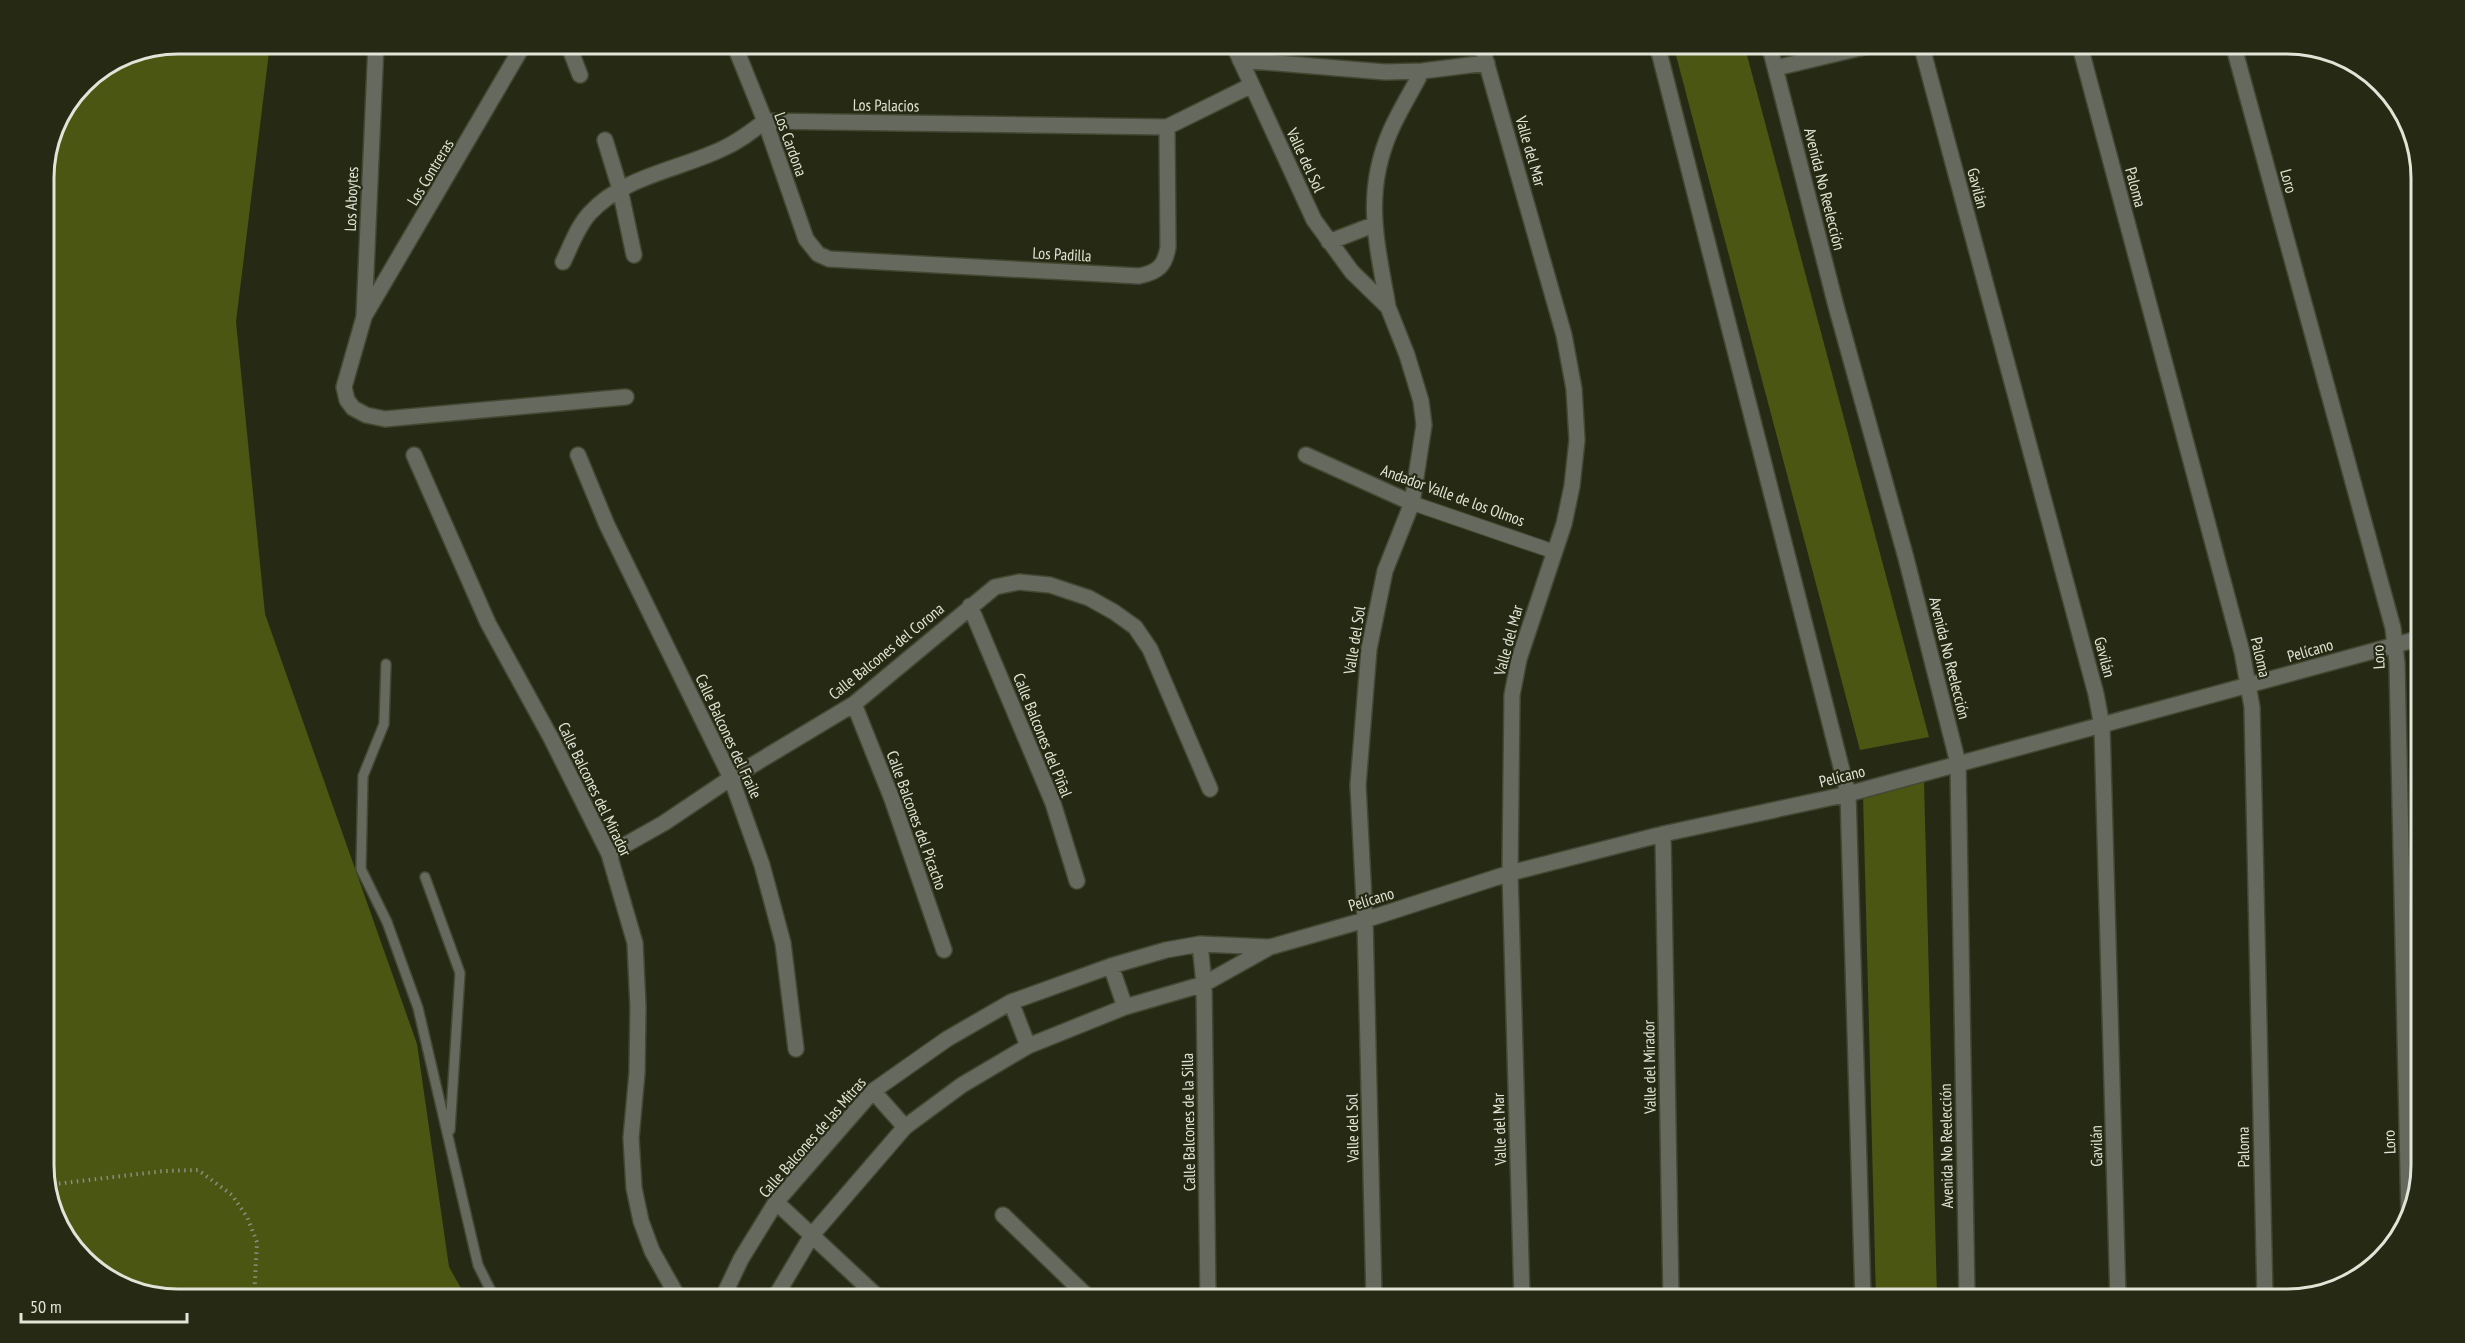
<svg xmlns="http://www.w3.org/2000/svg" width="2465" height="1343" font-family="'PT Sans Narrow',sans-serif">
<rect width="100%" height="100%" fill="#262a14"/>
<path fill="#4c5613" d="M178,44h92l-34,278 29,292 152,430 32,223 18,32h-289l-60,-13 -52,-46 -22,-65v-1006l10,-43 29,-43 44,-29z
M1673,44h71l185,693 -69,13z
M1924,781l13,518h-61l-13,-505z"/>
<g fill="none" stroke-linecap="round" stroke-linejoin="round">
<defs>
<path id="service" d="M386,664l-2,60 -21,52 -2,93 26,53 31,86 60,257 17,34
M425,877l35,96 -10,157"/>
<path id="pedestrian" d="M1412,503l143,49"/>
<path id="minor" d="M376,44l-12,273 -20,70 3,13 6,8 13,7 19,4 241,-22
M568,44l12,31
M734,44l31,77 41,118 12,15 11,5 310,17c19,-4 26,-10 29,-29l-1,-120
M1233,44l81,176 38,52 36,35 19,48 14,46 3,24 -12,78 -27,68 -16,78 -11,136 7,135 9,379
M1481,44l83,291 10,54 3,51 -5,46 -8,38 -45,135 -7,36 -2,178 12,426
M1769,44l67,262 70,252 52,205 9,536
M1921,44l175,650 6,32 16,573
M2082,44l-1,6 161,602 10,55 13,592
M2233,44l160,584 4,35 12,554
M1240,60l145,12 37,-1 65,-8
M1776,68l101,-24
M605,140l15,49 14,66
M1329,242l44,-17
M563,262c8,-16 14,-35 27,-49 34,-37 88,-43 132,-64 16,-7 29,-17 43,-28l402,6 85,-42
M1388,307c-11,-64 -25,-112 2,-175 9,-21 22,-41 32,-61
M365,315l159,-271
M414,455l74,168 63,115 58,116 26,89 3,64 -1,66 -6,65 3,50 7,33 11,30 27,48
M578,455l29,70 124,253 31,87 21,78 13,106
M1306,455l106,48
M970,606l83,197 24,78
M854,704l38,95 52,151
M1663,834l8,465
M609,854l55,-31 67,-45 123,-74 141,-117 24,-5 31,3 39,13 25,14 21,15 15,22 60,140
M1200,944l4,40 4,315
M1111,966l14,41
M1011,1002l17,44
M873,1091l32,36
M776,1202l104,97
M1003,1215l87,84
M722,1299l19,-40 35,-57 97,-111 74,-52 64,-37 100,-36 55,-16 34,-6 68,3
M774,1299l38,-64 93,-108 57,-42 66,-39 97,-39 79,-23 66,-37 95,-27 145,-47 153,-39 185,-40 15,505"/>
<path id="tertiary" d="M1657,44l191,750 573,-156"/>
</defs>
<use href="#service" stroke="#444833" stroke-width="12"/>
<use href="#pedestrian" stroke="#444833" stroke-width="16"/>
<use href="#minor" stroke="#444833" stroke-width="18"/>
<use href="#tertiary" stroke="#444833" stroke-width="18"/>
<path stroke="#8b8e7c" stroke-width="4" stroke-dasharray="1.5 4.5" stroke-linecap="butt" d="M47,1185l117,-14 34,-1 34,25 15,22 10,25 -3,57"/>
<use href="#service" stroke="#66695e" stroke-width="9"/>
<use href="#pedestrian" stroke="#66695e" stroke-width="14"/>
<use href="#minor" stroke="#66695e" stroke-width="15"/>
<use href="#tertiary" stroke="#66695e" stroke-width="15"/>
</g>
<g text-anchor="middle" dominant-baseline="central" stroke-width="4.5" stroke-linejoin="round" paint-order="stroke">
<g font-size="16" fill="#e1e4d6" stroke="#262a14">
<text transform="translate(886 105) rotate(1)">Los Palacios</text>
<text transform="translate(791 144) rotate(70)">Los Cardona</text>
<text transform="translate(1531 151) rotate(74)">Valle del Mar</text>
<text transform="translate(1306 160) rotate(65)">Valle del Sol</text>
<text transform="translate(430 172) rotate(-59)">Los Contreras</text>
<text transform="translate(2289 181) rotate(75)">Loro</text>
<text transform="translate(2136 187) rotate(75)">Paloma</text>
<text transform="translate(1978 188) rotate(75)">Gavilán</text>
<text transform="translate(1825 189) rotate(76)">Avenida No Reelección</text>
<text transform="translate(351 199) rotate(-88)">Los Aboytes</text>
<text transform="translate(1062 254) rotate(3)">Los Padilla</text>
<text transform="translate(1453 495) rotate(20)">Andador Valle de los Olmos</text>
<text transform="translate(1354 640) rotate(-81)">Valle del Sol</text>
<text transform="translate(1508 640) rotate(-75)">Valle del Mar</text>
<text transform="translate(2310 650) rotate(-16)">Pelícano</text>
<text transform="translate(886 651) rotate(-39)">Calle Balcones del Corona</text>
<text transform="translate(2105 657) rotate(75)">Gavilán</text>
<text transform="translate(2261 657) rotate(77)">Paloma</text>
<text transform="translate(2378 657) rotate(-94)">Loro</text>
<text transform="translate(1950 658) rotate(76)">Avenida No Reelección</text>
<text transform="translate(1043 735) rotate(68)">Calle Balcones del Piñal</text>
<text transform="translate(729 736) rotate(65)">Calle Balcones del Fraile</text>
<text transform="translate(1842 776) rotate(-14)">Pelícano</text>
<text transform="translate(595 789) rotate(64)">Calle Balcones del Mirador</text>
<text transform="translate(917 820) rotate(70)">Calle Balcones del Picacho</text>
<text transform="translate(1371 899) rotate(-17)">Pelícano</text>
<text transform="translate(1649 1067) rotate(-91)">Valle del Mirador</text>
<text transform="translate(1188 1122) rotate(-91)">Calle Balcones de la Silla</text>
<text transform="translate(1352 1128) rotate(-91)">Valle del Sol</text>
<text transform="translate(1499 1129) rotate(-92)">Valle del Mar</text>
<text transform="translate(812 1137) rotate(-49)">Calle Balcones de las Mitras</text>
<text transform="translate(2389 1142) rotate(-92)">Loro</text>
<text transform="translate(1946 1146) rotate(-91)">Avenida No Reelección</text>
<text transform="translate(2096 1146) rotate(-91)">Gavilán</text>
<text transform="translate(2243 1147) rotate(-91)">Paloma</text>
</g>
</g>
<path d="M0 0H2465V1343H0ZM178 54H2287A124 124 0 0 1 2411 178V1165A124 124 0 0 1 2287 1289H178A124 124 0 0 1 54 1165V178A124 124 0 0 1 178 54Z" fill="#262a14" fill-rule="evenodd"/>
<path fill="none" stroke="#e1e4d6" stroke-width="3" d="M178 54H2287A124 124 0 0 1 2411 178V1165A124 124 0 0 1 2287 1289H178A124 124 0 0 1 54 1165V178A124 124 0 0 1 178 54Z"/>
<path d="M21 1313v9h166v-9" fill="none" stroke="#e1e4d6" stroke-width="3"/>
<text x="30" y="1313" font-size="18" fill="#e1e4d6" stroke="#262a14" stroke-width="4.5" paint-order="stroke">50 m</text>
</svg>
